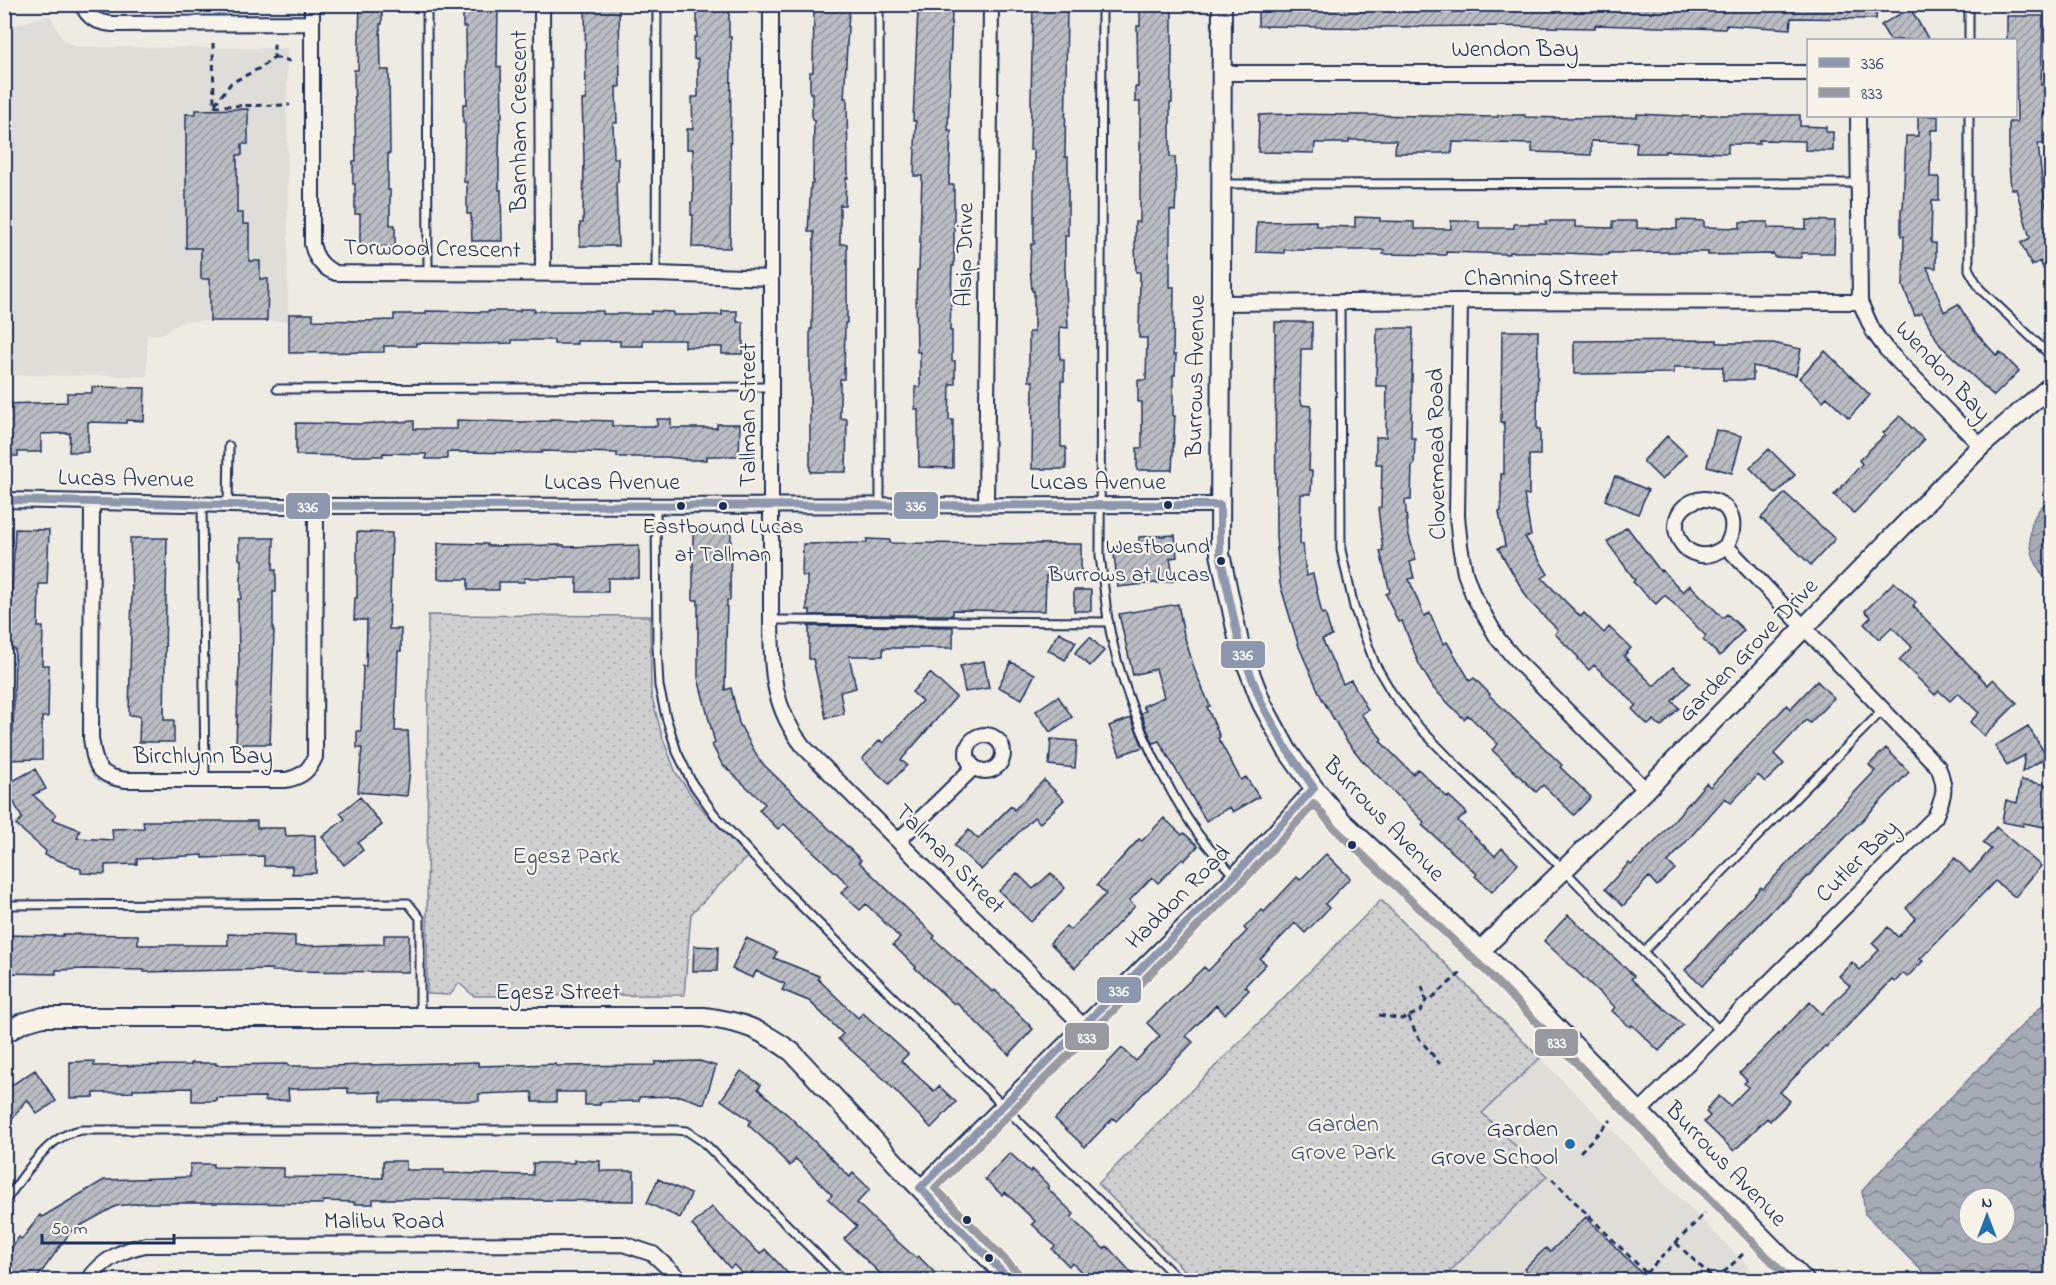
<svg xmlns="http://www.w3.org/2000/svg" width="2056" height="1285" font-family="'Indie Flower',sans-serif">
<defs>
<pattern id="park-dots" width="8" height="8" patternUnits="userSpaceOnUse" patternTransform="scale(1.5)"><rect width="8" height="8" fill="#cfcfcf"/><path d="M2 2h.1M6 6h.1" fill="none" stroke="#b1b2b4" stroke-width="1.8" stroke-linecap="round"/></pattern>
<pattern id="water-waves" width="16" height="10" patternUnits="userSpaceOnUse" patternTransform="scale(1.5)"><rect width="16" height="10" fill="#a6abb5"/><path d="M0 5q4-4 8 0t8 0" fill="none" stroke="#868c96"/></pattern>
<pattern id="building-hatch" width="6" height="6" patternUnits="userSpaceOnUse" patternTransform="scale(1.5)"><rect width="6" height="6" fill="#babdc2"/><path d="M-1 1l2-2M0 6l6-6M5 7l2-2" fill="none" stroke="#969aa1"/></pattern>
</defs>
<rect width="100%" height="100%" fill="#eeebe2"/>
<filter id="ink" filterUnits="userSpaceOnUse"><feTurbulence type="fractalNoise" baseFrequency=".0167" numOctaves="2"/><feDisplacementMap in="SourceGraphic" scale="12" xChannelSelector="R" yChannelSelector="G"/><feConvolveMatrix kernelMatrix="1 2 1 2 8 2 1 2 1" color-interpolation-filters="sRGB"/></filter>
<g filter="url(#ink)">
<path fill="#deddd8" d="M50,15l12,23 13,9 212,1 1,273h-105l-21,13h-15v42l-142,-1v-347z
M1540,1058l222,222h-321l106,-104 -65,-63z"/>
<path fill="url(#park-dots)" stroke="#757f96" stroke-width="1.5" d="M428,615l222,1 1,78 11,42 14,37 21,30 50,54 -56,57 -7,81 -210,1 -15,-13 -9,12 -23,-1z
M1381,900l159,158 -58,55 65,63 -106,104h-247l-96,-96z"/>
<path fill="url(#water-waves)" stroke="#6e7992" stroke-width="1.5" fill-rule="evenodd" d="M2051,499v86c-23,-23 -32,-65 0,-86z
M2051,996v284h-120l-66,-66 -3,-23c60,-67 126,-130 189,-195zM1969,1198h36v36h-36z"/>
<path fill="url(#building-hatch)" stroke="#1b2f5e" stroke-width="1.5" d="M463,4h35l-1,63h4l1,51h-2l-1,36v36h2l1,51h-30l-1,-27h-4v-32h-3l1,-59h-2v-19h4l-1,-77h-3z
M585,4h34l1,83h-4l1,36h-4l1,35h4v24h-2l2,64h-38v-23h3l1,-64 -2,-59h4z
M697,4h32v33h2l-1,211 -38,-1 1,-32h-2v-13h2v-53h-6v-20h6l-1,-32h6v-38h-4v-22h3z
M1033,4h34l-2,153h3v79l-3,-1v34l3,59 -8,-1v32h4v22h-3v66h5v22h-34l1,-88h-4v-49h5v-41h-2l-2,-25 1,-22h3v-94h-4z
M1140,4h32v99h-2v54h5l1,32 -1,22 -5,-1v77h4l-1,68h3l-1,20h-2v41h2l-3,54h-35v-22h5v-46h-4v-22h8l1,-42h-8l1,-66h-4l-1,-28v-22h5v-120h-5v-15h3l-1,-61h3z
M1258,4h619l-1,15 -85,-1 -1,11 -64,-4 -1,4 -130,-4v3l-109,-2 -105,1v1l-123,-2z
M360,5h22v19h-2l1,46h8l1,83h-2v37h2v35h5v22l-35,-1v-32h-5v-30h-2v-23h3l-2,-91h4z
M1910,8l19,32h-39l-9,-15z
M918,9l34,1 -4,120h3l-2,55h5v81h-2l-2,65h2v30h3v23h-5l-1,36h4v48l-34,-1 -1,-58h-3v-22h5v-35h-3l-1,-53 1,-29h2l3,-94h-8l2,-55h-3z
M814,10h35l-5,88h3l1,80h-2l-1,27h-5v39h7v79h-2l-1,56h-4v39l7,1 -1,53h-36v-143h2l2,-97h-6l3,-49h2l1,-63h-2v-27h-2v-21h3z
M2007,16h36l-2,69h3v29h-1v30h-5l6,54 8,27v63l-12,-27 -8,5 -11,-23 9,-5 -14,-49h-5l-2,-25v-42h8l-1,-56v-26h-9z
M248,109v35h-6v11h-5v58h6v11h6v37h11v18h8l-1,42h-57v-42h-9v-31h-15v-134h10v-4z
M1289,114l209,3v-2h27v2l39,1 73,-1v-3l64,3v-2h99v11l26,1v5h7v19l-28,-1v-9l-46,-1v4h-31v9l-63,-2v2h-29l1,-11 -46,-1v14l-27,-1v-1l-32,-1v-8l-79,-2 -1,11h-57l1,-13h-47v3h-34l-1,10 -56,-1 1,-37z
M1918,116h20v14h-7l-1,47h9v24h-7l-1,42h5v25l-9,-1 17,45 14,-8 18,29 21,23 3,-4 19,19 -25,25 -54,-51 -18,-32 -7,3 -12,-30 1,-50h-3v-27h2l3,-73h12z
M1355,217l25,1v3l34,1v7h37v-8h28v7h35v-4h32v-3h29v6l38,1v-7h24v7l40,1v-9l27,1v6l36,1v-6h28v6l38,1v-9l29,1 -1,32h-33v5l-27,-1v-3l-66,1v-3h-38l-61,1 -1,2 -67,-3h-32v2l-63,-2v3l-63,-1 1,-4h-100v3l-28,-1 1,-30 59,-1v5l39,1z
M520,309h14v2h69v3h48v-3l22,1v3h49v-4h15v11h6v32h-21v-7h-37v-7h-42v6h-23v-5h-43v3h-23v-4h-42v3l-31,1 -65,-1v3h-32v6l-95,1v-39h24v6l49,1 32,-1v-6h32v-3l63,1v-1h31z
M1275,322h37v27h-11l-1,47 2,9 9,1 -2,65h3l-1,23h-10l-1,50h3l3,32 7,-2 9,40 3,-1 7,23 -10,3 21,45 8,-4 17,30 -7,4 21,25 -2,2 33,33 5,-5 30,29 1,-2 18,17 -9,8 37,35 7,-8 16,16 -26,28 -17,-16 2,-2 -55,-49 2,-3 -63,-63 -15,-19 -25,-43 -22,-50 -19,-63 -4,-47z
M1377,328h36l-2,110h4l-1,27h-2l-1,35h-6l3,32 8,28 -6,2 4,16 -5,1 15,37 6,-3 13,31 4,-2 23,39 4,-3 16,16 -1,1 73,70 -2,2 31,30 -17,18 -31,-30 -7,7 -44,-42 6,-6 -30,-29 -4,4 -30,-30 -15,-25 -17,-43 -4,1 -12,-28 4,-2 -10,-41 3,-1 -5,-42 3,-1 1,-43h-6v-27h10l1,-51h-11z
M1502,331h36l-1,98h3v26h-11v40h-5l7,41 -6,1 23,37 -6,4 39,39 3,-4 20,20 5,-6 22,21 -7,8 30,30 19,-19 17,16 -18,18 7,7 -18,19 -7,-7 -6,5 -16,-16 4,-4 -42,-40 -5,5 -11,-11 1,-1 -24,-24 3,-4 -29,-29 -31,-53 7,-2 -6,-34 2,-1v-37h3v-52h-3z
M1717,340v3h56l28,6 -5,26 -43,-9v14h-30v-13h-49v6l-100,1v-33z
M1825,351l45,44 -21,23 -22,-21 -4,4 -24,-23z
M92,387l53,1 -1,33 -18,-1v3l-38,-1v30h-19l1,-19 -29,1v18h-23v4h-14v-52l63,-2v-9h25z
M1900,416l24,24 -70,73 -20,-18 28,-31 -3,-4 26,-25 -2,-2z
M550,419l62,2v5h45v-7h14v9h46v-4h23l-1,32h-32v4h-22v-1l-19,-2h-49v-4l-75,-2v2l-95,-1v7h-21v-5l-43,-1v3h-32l-55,-1v-32l64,1 54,-3v8h43v-9l63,2 30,-1z
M1716,430l26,6 -10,37 -25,-7z
M1667,436l19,18 -24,26 -19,-19z
M1769,449l26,26 -19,19 -26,-26z
M1615,476l33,14 -10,24 -33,-14z
M1785,493l50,46 -24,26 -50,-47z
M1627,527l34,45 1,-2 21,22 7,-7 33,33 4,-4 17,16 -24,26 -17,-16 3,-4 -41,-41 -9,9 -23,-22 2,-2 -28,-38z
M15,529l34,1 -2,54h-8l-1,43h5l-1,38h7l-1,52h-6v42l-38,1v-27l9,-1 2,-83h-7v-34h-4v-23l8,1z
M693,531h38l-1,69h-3l-2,90 6,-2 8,35 21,38 101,99 -2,2 76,74 -2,2 60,54 2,-2 38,39 -24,26 -53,-53 -2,2 -39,-36 1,-1 -23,-22 7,-7 -34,-34 -6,6 -19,-17 8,-8 -65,-61 -6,5 -19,-19 6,-6 -43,-40 -10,-19 3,-2 -17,-65v-78h-5z
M357,532l35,1 -3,96h12v22h-3l-3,80h13l2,38 -3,27 -49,-4 4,-44h-5v-17h4l2,-65h3l1,-46h-13l1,-22h2z
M1175,535l2,22 -7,1 4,23 -56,6 -5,-40 26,-3v-7z
M130,538h37l-3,182h10v22h-35l1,-26 -11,-1 3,-125z
M239,538h35l-1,32h3v22h-3v39h1l-4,113h-34l3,-80 -1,-65h3v-39l-2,-1z
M867,539l23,1v3l191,1v32h-35l-1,35 -92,-1v5h-143v-5h-3v-34h-5l1,-32 64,-1z
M438,543l49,1v2l77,-1v2l75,-2v33h-31v14h-31v-14h-53v4h-25v8h-31v-11h-30z
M1894,582l22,20 -3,4 75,79 5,-6 24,24 -33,33 -14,-14 9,-9 -21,-20 -8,8 -11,-10 -4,4 -36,-35 13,-13 -20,-20 -13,12 -15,-15 7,-7 -6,-6z
M1074,590h17v21h-17z
M1178,604l6,31 11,36 15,35 -3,1 13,30 -2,1 23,42 5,-3 13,20 -26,15 -3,-5 -24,14 -47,-80 -6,2 -6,-14 -6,-16 5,-2 -3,-5 21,-9 -8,-28 -23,6 -14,-61z
M809,626l144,1v21h-70v8h-34l7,32 -16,4 4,22 -18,4 -13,-59h-4z
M1059,632l17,10 -11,18 -17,-10z
M1090,637l14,14 -14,15 -15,-13z
M984,661l5,27 -24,4 -5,-26z
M1011,662l24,12 -13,25 -24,-12z
M930,673l26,24 -55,63 6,5 -18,19 -27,-25 18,-19 3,3 39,-42 -10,-9z
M1817,681l17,17 -24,25 -4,-3 -32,34 10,10 -19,18 -7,-7 -27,28 -6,-5 -57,64 7,7 -18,17 -8,-9 -26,29 -18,-17 24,-26 2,2 26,-25 49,-57 4,4 77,-82 3,4z
M1058,696l14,21 -22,15 -14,-21z
M1131,718l12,29 -23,8 -11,-29z
M2028,726l19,31 -25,15 3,-17 -18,10 -12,-19z
M1051,739l26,2 -2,27 -26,-3z
M1886,748l23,24 -126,130 -2,-1 -79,85 -17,-16 52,-57 24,-26 2,2 112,-118 -6,-6z
M35,769l11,20 -13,6 23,20 -4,4 28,11 -3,8 36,2 -1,-11 32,-1 -1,-7h114v7h28l1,8 29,-1 1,38 -24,1v-8h-28v-10l-61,2v-3l-66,4v5l-32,1v9l-24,-1v-4l-36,-14 1,-4 -30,-26 6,-7 -17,-33z
M1044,780l20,20 -24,23 -6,-6 -53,53 -27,-25 15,-15 9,9 33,-33 3,4z
M2021,780l31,6 -2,42 -27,-5v3l-21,-4 4,-22 11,3z
M360,797l22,28 -24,18 5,7 -19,15 -22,-28 23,-18 -5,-6z
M1164,818l18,17 2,-2 14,13 -14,15 -2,-2 -24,24 -6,-6 -23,24 6,5 -60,62 -25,-25 16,-17 4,4 36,-36 -9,-9 42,-46 3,2z
M1996,827l45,39 -26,31 -20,-16 -75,78 3,2 -16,16 -4,-4 -8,9 -3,-2 -66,68 -1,-2 -45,46 10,9 -20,20 -3,-3 -33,33 -30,-29 6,-6 -4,-4 3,-3 -2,-1 12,-12 11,10 18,-19 -4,-4 3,-2 -7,-8 70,-71 12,12 28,-28 -11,-10 13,-14 8,8 19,-20 -7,-7 16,-16 10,10 18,-19 -10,-10 49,-50 15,15 21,-24 -8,-6z
M1326,854l24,24 -25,26 4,4 -24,25 -10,-10 -35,36 6,5 -21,22 4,4 -24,24 -9,-9 -30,31 7,6 -77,79 -3,-3 -28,29 -30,-28 67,-71 14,13 24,-25 -13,-13 57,-56 4,4 39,-40 -3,-3 18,-18 2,2 33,-35 3,3z
M1017,873l16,16 18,-16 14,15 -34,34 -32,-31z
M1568,915l66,61 -3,3 52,46 -24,26 -27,-26 -2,2 -18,-16 3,-4 -71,-66z
M63,934l75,1v10h90v-11l67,2v10l89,-2v-9h25v37l-137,-1v-2l-128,3v-2l-57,-1 -31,1v4l-52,-1v-38l59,1z
M746,938l31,14 -3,6 45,18 -1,3 40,39 5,-5 45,41 -7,7 33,30 5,-5 17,16 -25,26 -47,-49 -46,-40 5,-5 -34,-33 -27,-11 3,-6 -29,-13 -3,7 -21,-9z
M694,946l24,1 -1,24h-24z
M94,1061v5l97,-1v-2h25v2l72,-1v2h43l147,-4v4l78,-2v2l99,-1v-3l45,-1 16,5 -12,38 -24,-8 -41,1v4l-39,1v3h-15v-13h-29v10h-23l-1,-10 -53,2v7h-98v-9l-33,1v-5l-60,1 1,11 -24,1v-4l-49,1 1,3h-25v-13l-59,1v3l-39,1v4l-24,1v-36z
M35,1070l21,31 -19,13 -10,-15 -23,30v-39z
M741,1071l20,14 -3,4 31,27 61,61 3,-4 17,16 -13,14 33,32 26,23 2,-2 17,17 -7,8h-40l-44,-42 13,-13 -29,-27 4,-4 -36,-36 -6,7 -15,-15 1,-1 -28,-25 3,-4 -30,-21z
M1010,1153l20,19 2,-3 17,17 -2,2 27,26 -3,4 33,31 3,-3 32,35h-48l-19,-18 -3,3 -17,-17 3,-3 -23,-22 3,-3 -30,-29 -3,3 -17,-16z
M574,1160l26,1v10h34v30l-228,-2h-33v5h-19v-2l-31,-1v3l-110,-1h-70l-27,3 -45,25 -36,50h-31v-23l15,-21 3,2 18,-24 2,2 62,-37 86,-3v-13h23v3l71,1v9l99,1v-17h23v9h38v3l89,2v-12h41z
M658,1179l33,15 -11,24 -33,-15z
M712,1207l48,47 5,-5 30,32h-46l-15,-16 -4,3 -38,-43z
M1586,1217l63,64h-113l-12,-12 22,-21 4,4z"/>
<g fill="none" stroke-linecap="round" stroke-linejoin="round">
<defs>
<path id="service" d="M427,4l1,269
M879,4l1,502
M1102,4l-2,552c3,21 5,43 8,64 13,72 48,154 90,214 11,14 24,28 36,42
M1969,4v36
M1969,116v154l11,19 72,68
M1222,184l636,-1
M656,274l1,-270
M1340,302l1,248 13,57 21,57 17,29 24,31 41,42 107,104 156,161
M277,389l493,-2
M202,503l3,276
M228,504l1,-58
M656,506l1,141 2,39 7,31 11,35 15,31 23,32 65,70 399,395
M771,620l338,2
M4,905l404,-2 12,15v97
M1643,952l240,-242
M4,1202c21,-26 43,-68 78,-72h593l12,1 15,10 141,139"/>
<path id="minor" d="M82,4c6,15 15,18 30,20l199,-1
M312,4v240c3,14 10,24 24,29l320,1 115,4
M542,4l1,269
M771,4v616c1,49 0,85 32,126l280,280
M1222,73h586
M1858,116l2,186 13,29 13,18 95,97
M1460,301l-3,215 3,30 5,27 8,22 25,44 18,21 130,130
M1221,303l239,-2 400,1
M4,500l275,6 941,-1
M92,502l-1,236c4,27 5,38 35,42h160c15,-3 23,-9 29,-23l1,-251
M986,506l5,-502
M967 753a18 18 0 1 1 36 0a18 18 0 1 1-36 0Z
M899,840l75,-73
M1639,1112l296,-295c9,-21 12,-29 3,-50l-212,-221c-40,32 -71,-29 -32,-45 7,-3 16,-2 23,1 18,8 19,28 9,44
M920,1188l314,-312 80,-88
M88,1280c15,-20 33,-30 58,-35l477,-1 30,10 28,26"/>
<path id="tertiary" d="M1222,4l-2,550 20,93 22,57 25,46 27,38 27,32 153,144 310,316
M1480,951l166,-161 335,-344 71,-61
M4,1034l18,-11 21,-6h661c39,5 56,12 88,35l111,119 107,109"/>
</defs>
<use href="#service" stroke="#1b2f5e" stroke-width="11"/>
<use href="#minor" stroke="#1b2f5e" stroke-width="18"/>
<use href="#tertiary" stroke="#1b2f5e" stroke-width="22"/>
<path stroke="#1b2f5e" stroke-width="3" stroke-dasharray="6 4.5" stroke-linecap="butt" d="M213,43l1,63 76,-1
M274,57l16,4
M215,104l16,-21 29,-15 14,-11v-14
M1422,986l4,14 6,-2 30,-26
M1379,1015l23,4 19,-8 5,-11
M1408,1017l10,20 22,27
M1580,1152l31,-32
M1552,1179l94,94
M1676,1243l39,37
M1654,1280l-8,-7 59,-60
M1716,1280l29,-28"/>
<use href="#service" stroke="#f7f3e8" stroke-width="7"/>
<use href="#minor" stroke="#f7f3e8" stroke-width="14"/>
<use href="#tertiary" stroke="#f7f3e8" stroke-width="18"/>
<defs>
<path id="bus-1" d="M4,500l275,6 941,-1
M1220,505v49l20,93 22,57 25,46 27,38
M920,1188l314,-312 80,-88
M920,1188l90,92"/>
<path id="bus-2" d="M1018,1273l-83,-85 306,-305 73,-79 20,24 153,144 303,308"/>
</defs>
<use href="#bus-1" stroke="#f7f3e8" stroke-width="12"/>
<use href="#bus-2" stroke="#f7f3e8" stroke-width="12"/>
<use href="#bus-1" stroke="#8d97ae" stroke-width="8"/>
<use href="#bus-2" stroke="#9899a1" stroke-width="8"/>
</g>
</g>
<g fill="#1b2f5e" stroke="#f7f3e8" stroke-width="2">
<circle cx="1168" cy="505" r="5"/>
<circle cx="681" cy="506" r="5"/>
<circle cx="723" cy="506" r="5"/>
<circle cx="1221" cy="561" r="5"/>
<circle cx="1352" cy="845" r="5"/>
<circle cx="967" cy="1220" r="5"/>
<circle cx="989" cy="1258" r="5"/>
</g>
<circle fill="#1f6fb2" stroke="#f7f3e8" stroke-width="2" cx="1570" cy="1144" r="6"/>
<g text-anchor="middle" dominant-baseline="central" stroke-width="4.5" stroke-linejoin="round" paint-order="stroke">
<g font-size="22" fill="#1b2f5e" stroke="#f7f3e8">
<text x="723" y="528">Eastbound Lucas<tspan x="723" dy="28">at Tallman</tspan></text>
<text x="1210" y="548" text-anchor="end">Westbound<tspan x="1210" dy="28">Burrows at Lucas</tspan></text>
</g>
<g font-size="24" fill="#1b2f5e" stroke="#f7f3e8">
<text x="1515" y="50">Wendon Bay</text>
<text transform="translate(520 121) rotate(-90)">Barnham Crescent</text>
<text transform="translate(432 250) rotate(1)">Torwood Crescent</text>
<text transform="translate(966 255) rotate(-89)">Alsip Drive</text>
<text x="1541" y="279">Channing Street</text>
<text transform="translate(1942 372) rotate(47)">Wendon Bay</text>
<text transform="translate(1197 376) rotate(-89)">Burrows Avenue</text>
<text transform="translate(749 415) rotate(-90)">Tallman Street</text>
<text transform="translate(1438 454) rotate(-91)">Clovermead Road</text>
<text transform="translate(126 480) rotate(1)">Lucas Avenue</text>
<text x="612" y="483">Lucas Avenue</text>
<text x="1098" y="483">Lucas Avenue</text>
<text transform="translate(1749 651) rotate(-46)">Garden Grove Drive</text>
<text x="203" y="757">Birchlynn Bay</text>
<text transform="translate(1383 820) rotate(46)">Burrows Avenue</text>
<text transform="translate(949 860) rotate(45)">Tallman Street</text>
<text transform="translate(1858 862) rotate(-45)">Cutler Bay</text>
<text transform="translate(1179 898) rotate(-45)">Haddon Road</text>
<text x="558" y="993">Egesz Street</text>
<text transform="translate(1725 1165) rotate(46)">Burrows Avenue</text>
<text x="384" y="1222">Malibu Road</text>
</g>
<g font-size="24" fill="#3f4f75" stroke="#f7f3e8">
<text x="566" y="857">Egesz Park</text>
<text x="1343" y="1125">Garden<tspan x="1343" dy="28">Grove Park</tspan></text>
</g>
<g font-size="24" fill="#1b2f5e" stroke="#f7f3e8" text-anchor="end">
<text x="1558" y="1130">Garden<tspan x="1558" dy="28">Grove School</tspan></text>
</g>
</g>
<g stroke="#f7f3e8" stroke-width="2">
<rect x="893" y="491" width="46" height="29" rx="6" fill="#8d97ae"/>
<rect x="285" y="492" width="46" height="28" rx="6" fill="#8d97ae"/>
<rect x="1220" y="640" width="46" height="29" rx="6" fill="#8d97ae"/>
<rect x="1096" y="976" width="46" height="28" rx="6" fill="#8d97ae"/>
<rect x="1064" y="1022" width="46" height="29" rx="6" fill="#9899a1"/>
<rect x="1534" y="1028" width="45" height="29" rx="6" fill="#9899a1"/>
</g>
<g font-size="16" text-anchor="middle" font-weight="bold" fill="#fff">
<text x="916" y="511">336</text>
<text x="308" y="512">336</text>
<text x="1243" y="660">336</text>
<text x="1119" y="996">336</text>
<text x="1087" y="1043">833</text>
<text x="1557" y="1048">833</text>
</g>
<rect width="2056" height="1285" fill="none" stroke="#f7f3e8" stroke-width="24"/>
<rect x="12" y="12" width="2032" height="1261" fill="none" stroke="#1b2f5e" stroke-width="2" filter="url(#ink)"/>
<rect x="1807" y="39" width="210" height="78" fill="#f7f3e8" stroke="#9fa5b1" stroke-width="1.5"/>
<rect x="1819" y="58" width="30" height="9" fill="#8d97ae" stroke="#9fa5b1" stroke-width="1.5"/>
<text x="1861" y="69" font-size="18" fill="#1b2f5e">336</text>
<rect x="1819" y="88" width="30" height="9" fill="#9899a1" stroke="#9fa5b1" stroke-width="1.5"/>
<text x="1861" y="99" font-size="18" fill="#1b2f5e">833</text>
<g transform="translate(1987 1216)"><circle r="28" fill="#f7f3e8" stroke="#9fa5b1" stroke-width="1.5"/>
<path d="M0-4.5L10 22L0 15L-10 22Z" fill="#1f6fb2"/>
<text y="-9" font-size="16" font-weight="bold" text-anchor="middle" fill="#1b2f5e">N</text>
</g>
<path d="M42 1234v9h132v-9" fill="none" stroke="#1b2f5e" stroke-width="3"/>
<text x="51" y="1234" font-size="18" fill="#1b2f5e" stroke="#f7f3e8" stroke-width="4.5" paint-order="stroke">50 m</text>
</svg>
